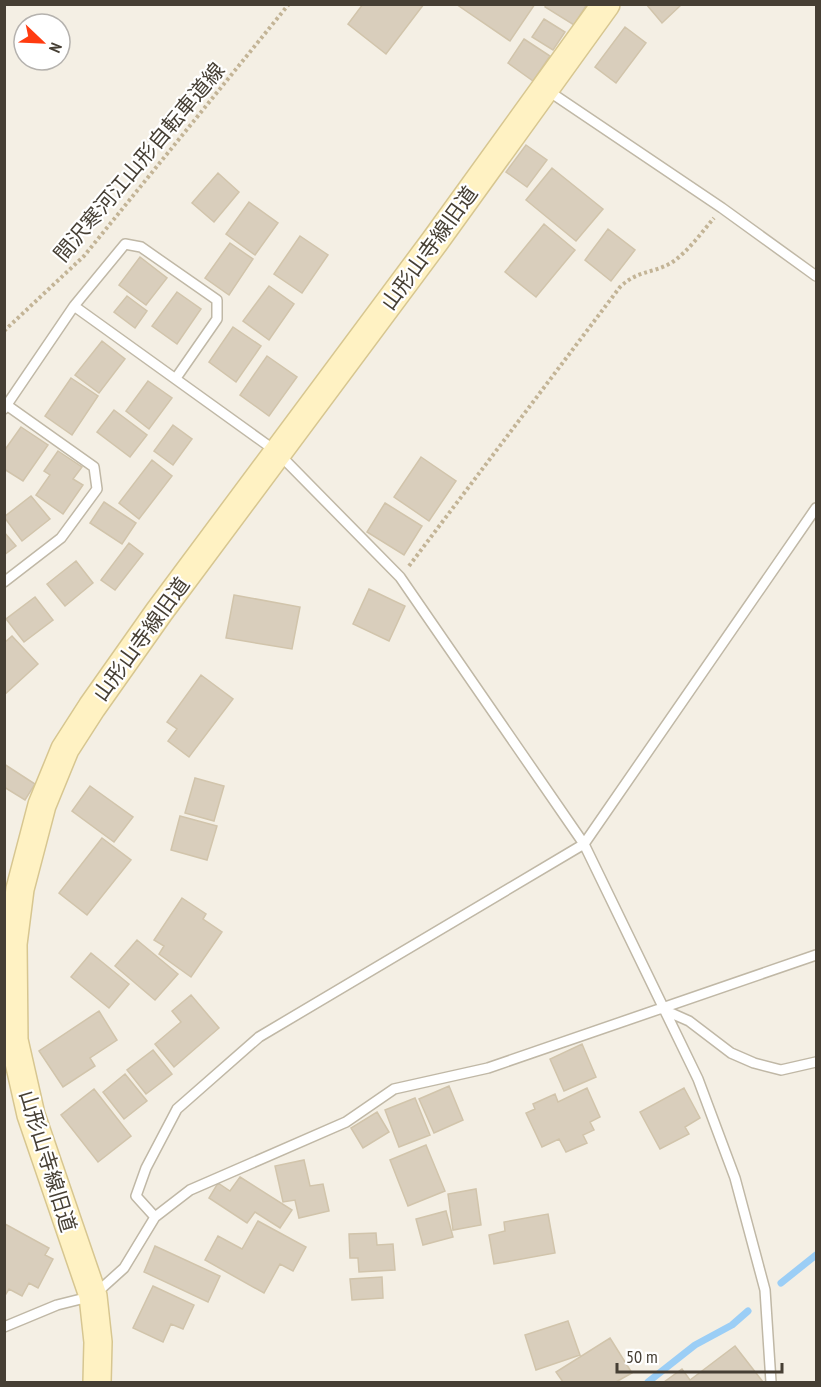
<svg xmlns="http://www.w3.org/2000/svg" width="821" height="1387" font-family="'PT Sans Narrow','Noto Sans JP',sans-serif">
<rect width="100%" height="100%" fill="#f4efe4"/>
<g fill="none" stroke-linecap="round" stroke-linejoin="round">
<path stroke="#9bcef6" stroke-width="7" d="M781,1283l35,-28
M648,1382l47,-37 37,-20 16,-14"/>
</g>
<path fill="#d9cebc" stroke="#d1c4ab" stroke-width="1.5" d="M363,4h61l-38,50 -38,-30z
M456,4h79l-25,37z
M546,4h41l-13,21 -29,-18z
M646,4h36l-20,19z
M544,19l21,13 -12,18 -21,-13z
M625,27l21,16 -30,40 -21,-16z
M524,39l26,17 -17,25 -25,-18z
M526,145l21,15 -20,27 -21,-15z
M552,168l51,41 -27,32 -50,-41z
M218,173l21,19 -25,30 -22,-19z
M249,202l29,21 -23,32 -29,-21z
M544,224l31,26 -39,47 -31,-25z
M608,229l27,21 -24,31 -26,-21z
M300,236l28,19 -26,38 -28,-19z
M230,243l23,16 -24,36 -24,-17z
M140,257l27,21 -21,27 -27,-20z
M269,286l25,18 -25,36 -26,-19z
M177,292l24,17 -24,35 -25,-18z
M127,296l20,15 -12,17 -21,-16z
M233,327l28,19 -25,36 -27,-20z
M102,341l23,18 -26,34 -24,-18z
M267,356l30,21 -28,39 -29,-21z
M71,378l27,18 -26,39 -27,-19z
M148,381l24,17 -23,31 -23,-18z
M114,410l33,25 -17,22 -33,-25z
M173,425l19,14 -19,26 -19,-14z
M21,427l27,18 -25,36 -19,-12v-18z
M58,451l24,16 -9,12 10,6 -20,29 -27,-19 14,-20 -6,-4z
M421,457l35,24 -27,40 -35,-24z
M152,460l20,16 -33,43 -20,-16z
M31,496l19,23 -28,22 -18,-24z
M104,502l32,21 -14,21 -32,-21z
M385,503l37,23 -18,29 -37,-23z
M4,532l12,14 -12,9z
M129,543l14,11 -28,36 -14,-10z
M76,561l17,22 -28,23 -18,-22z
M369,589l36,17 -16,35 -36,-17z
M234,595l66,12 -8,42 -66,-11z
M35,597l18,23 -29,22 -18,-23z
M12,636l26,28 -34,31v-52z
M201,675l32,24 -44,58 -21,-16 9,-12 -10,-7z
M4,764l31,20 -10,16 -21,-13z
M195,778l29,8 -10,35 -29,-8z
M90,786l43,31 -19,25 -42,-31z
M180,816l37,10 -10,34 -36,-10z
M102,838l29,22 -44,55 -28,-22z
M182,898l24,16 -3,5 19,13 -31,45 -32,-23 5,-8 -10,-6z
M137,940l41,34 -23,26 -40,-34z
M91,953l38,31 -20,24 -38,-31z
M191,995l28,33 -45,39 -19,-23 26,-22 -9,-11z
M99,1011l18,29 -27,18 5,8 -32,21 -24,-36z
M582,1044l14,33 -32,14 -14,-32z
M153,1050l19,24 -26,20 -19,-24z
M125,1074l22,27 -23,18 -21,-27z
M449,1086l14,34 -29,13 -15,-34z
M587,1088l13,29 -10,5 4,8 -11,5 4,8 -21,9 -7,-13 -17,8 -16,-34 9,-4 -2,-5 22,-10 3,8z
M684,1088l16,30 -15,9 4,7 -29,15 -20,-37z
M94,1089l37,47 -33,26 -37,-47z
M415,1098l15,37 -31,12 -14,-37z
M377,1112l12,20 -26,16 -12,-20z
M426,1145l19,46 -37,15 -18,-46z
M304,1160l6,26 13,-2 6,27 -30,7 -4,-18 -12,2 -8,-36z
M240,1177l52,33 -12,18 -25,-16 -8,11 -38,-25 9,-15 12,8z
M476,1189l5,36 -28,5 -5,-36z
M446,1211l7,26 -30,8 -7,-26z
M548,1214l7,39 -61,11 -5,-29 16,-4 -1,-9z
M258,1221l48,26 -13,24 -13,-7 -16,29 -59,-33 13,-24 24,13z
M5,1224l44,24 -4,7 8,4 -15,29 -9,-5 -7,13 -13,-7 -5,8z
M376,1233l1,12 16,-1 2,26 -36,2 -1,-14h-8l-1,-24z
M155,1246l65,30 -12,26 -64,-30z
M382,1277l1,21 -31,2 -2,-21z
M153,1286l41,19 -11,24 -12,-5 -8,18 -30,-14z
M568,1321l12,34 -44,15 -11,-35z
M610,1338l22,35 -16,9h-53l-7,-10z
M735,1346l28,36h-99l18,-13 8,11z"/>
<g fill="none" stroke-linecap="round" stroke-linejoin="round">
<defs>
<path id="lane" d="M547,90l175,118 94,68
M74,306l51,-62 16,3 76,53v19l-41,59
M4,409l70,-103 203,146 123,125 184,267 -325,193 -82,72 -31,59 -10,28 19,21
M4,582l57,-44 36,-49 -3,-22 -86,-61
M662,1009l27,12 42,32 23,10 27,7 35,-8
M4,1327l53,-22 36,-9 31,-28 31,-51 35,-27 156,-68 48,-33 94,-21 328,-113
M771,1382l-6,-92 -30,-112 -37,-99 -114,-235 232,-336"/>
<path id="secondary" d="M97,1382l1,-40 -5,-46 -62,-181 -17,-75 -1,-96 7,-55 22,-84 23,-56 27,-42 67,-95 276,-371 171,-237"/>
</defs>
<use href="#lane" stroke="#c0b8a6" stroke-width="12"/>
<use href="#secondary" stroke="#d7c690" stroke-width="30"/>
<path stroke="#c3b496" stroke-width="4" stroke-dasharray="3 3" stroke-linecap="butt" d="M4,331l80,-75 205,-252
M409,566l211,-279c18,-17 31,-13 51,-24 17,-11 30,-30 43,-45"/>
<use href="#lane" stroke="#fff" stroke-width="9"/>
<use href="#secondary" stroke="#fff2c3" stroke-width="27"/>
</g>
<g text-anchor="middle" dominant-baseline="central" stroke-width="4.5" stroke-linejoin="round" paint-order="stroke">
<g font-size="21" fill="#463f34" stroke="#fff">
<text transform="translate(139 162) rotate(-50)">間沢寒河江山形自転車道線</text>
<text transform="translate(429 248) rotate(-54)">山形山寺線旧道</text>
<text transform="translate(141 639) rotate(-54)">山形山寺線旧道</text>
<text transform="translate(48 1161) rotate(73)">山形山寺線旧道</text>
</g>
</g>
<rect width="821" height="1387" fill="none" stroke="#463f34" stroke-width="12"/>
<g transform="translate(42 42) rotate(113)"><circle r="28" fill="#ffffff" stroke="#b5b2ae" stroke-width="1.5"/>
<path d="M0-4.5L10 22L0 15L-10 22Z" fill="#ff3b10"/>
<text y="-9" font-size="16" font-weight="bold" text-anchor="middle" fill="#463f34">N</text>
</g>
<path d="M617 1363v9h165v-9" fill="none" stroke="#463f34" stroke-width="3"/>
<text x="626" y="1363" font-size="18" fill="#463f34" stroke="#ffffff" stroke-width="4.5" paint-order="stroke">50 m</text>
</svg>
